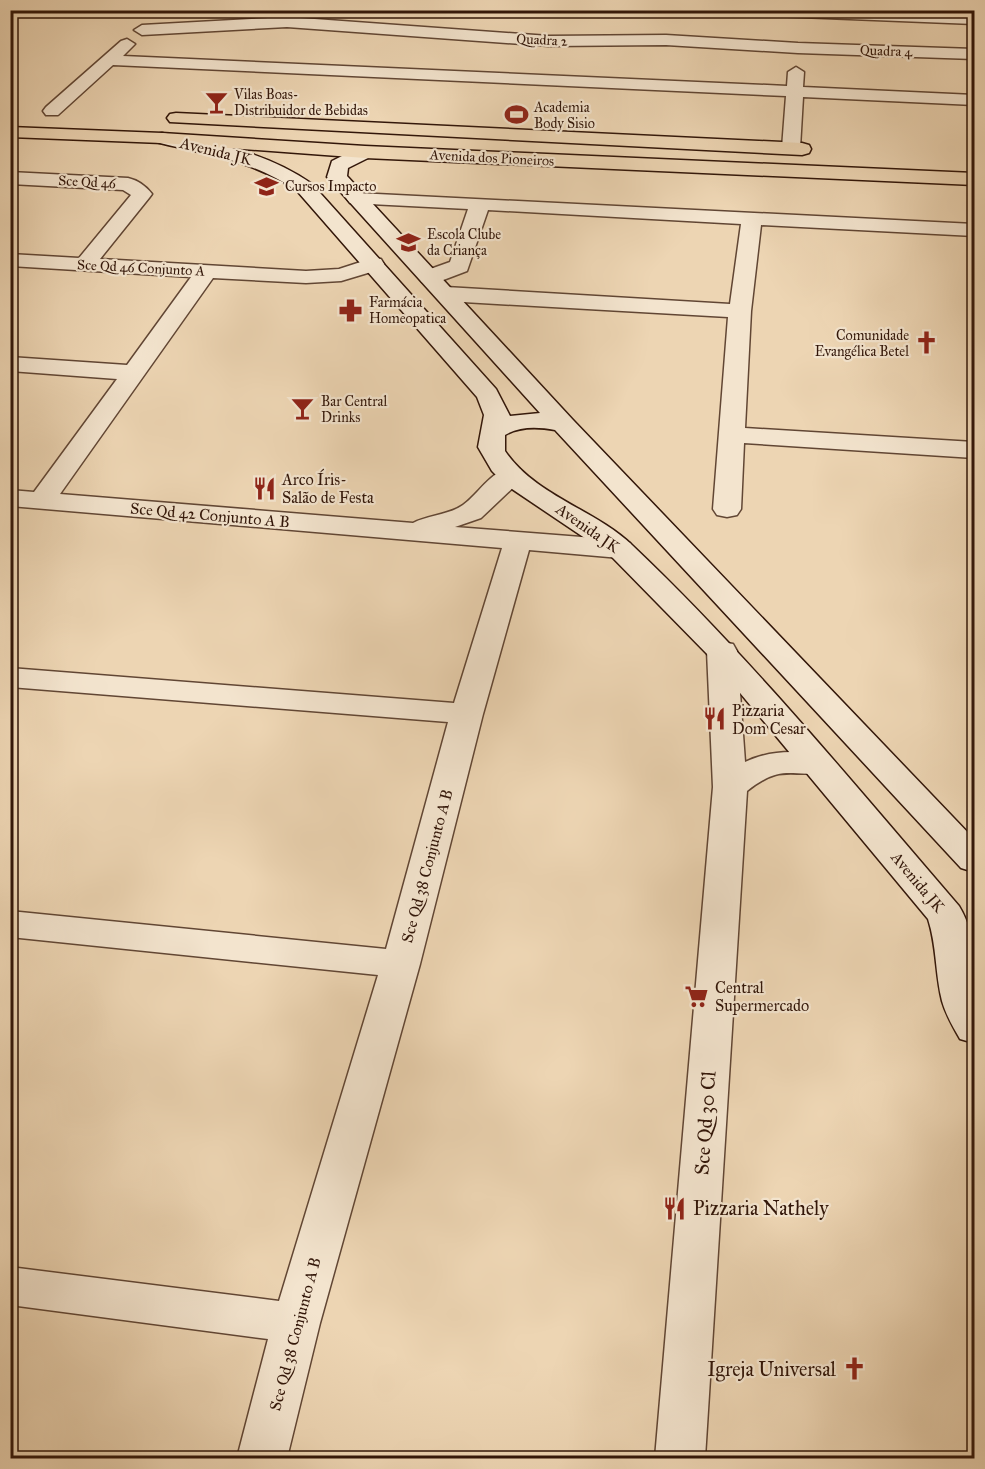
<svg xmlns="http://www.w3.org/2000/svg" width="985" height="1469" font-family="'IM FELL Great Primer',serif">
<rect width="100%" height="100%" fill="#edd5b3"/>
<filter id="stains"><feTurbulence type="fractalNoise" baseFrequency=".00333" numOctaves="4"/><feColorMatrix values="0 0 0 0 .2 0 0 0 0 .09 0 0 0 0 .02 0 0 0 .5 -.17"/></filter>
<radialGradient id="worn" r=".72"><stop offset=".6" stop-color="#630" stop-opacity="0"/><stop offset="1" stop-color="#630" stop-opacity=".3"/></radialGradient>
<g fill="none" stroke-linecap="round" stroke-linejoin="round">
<defs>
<path id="street" d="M745,10h119l110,5v9l-222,-9z
M287,17l262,19 117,-1 132,8 176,6v10l-176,-6 -132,-8 -117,1 -262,-19 -145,8 -8,-5 8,-5z
M127,39l8,5 -12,12 664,30 1,-14 8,-5 8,5 -1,15 171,8v10l-171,-8 -3,51 -2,4h-14l-2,-4 4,-52 -673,-31 -55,50h-12l-3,-4 3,-4 75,-66z
M10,172l118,6c9,2 18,8 24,16l-3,4 -49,61 206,12 33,-2 34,-11 8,1 3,5 -3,5 -40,12 -35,2 -93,-5 -153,216 353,29c15,-8 36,-8 50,-18 18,-13 32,-42 57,-36l4,6 -4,6 -39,37 -26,9 165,13 10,3 4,6 -4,6 -10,3 -91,-8 -46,164 -63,250 -100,359 -33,135h-50l31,-119 -258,-34v-38l269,34 99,-326 -368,-38v-26l376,38 62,-227 -438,-35v-19l444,35 48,-155 -492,-42v-16l24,2 83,-113 -107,-8v-14l117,8 64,-88 -181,-11v-12l69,4 52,-63 -8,-5 -113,-6z
M357,193l617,31v12l-213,-11 -10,86 -6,117 229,14v16l-230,-15 -3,66 -4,6 -10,2 -10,-2 -4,-6 15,-192 -282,-16 -8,-2 -3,-5 3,-5 8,-2 284,17 11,-80 -253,-14 -21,61 -29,11 -8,1 -8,-1 -3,-5 3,-5 28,-10 18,-53 -118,-6 -3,-4 3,-4z
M722,642l11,2 4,7 8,111c27,-13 56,-12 84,-5l5,7 -5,7c-37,9 -44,-10 -82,20l-42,667h-50l58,-671 -6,-136 4,-7z"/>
<path id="secondary" d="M162,133c53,10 105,19 150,51l184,205 14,27 30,-3 -213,-236 5,-16 26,-13h14l2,4 -2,4 -24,12 -1,8 226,244 401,419v33l-13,-4 -406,-438c-17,-3 -35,-4 -50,5v16c31,45 89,58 127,94 118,112 221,238 327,361 24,39 15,94 15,137l-14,-4c-7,-12 -14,-24 -18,-38 -7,-27 -5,-55 -14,-82l-217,-261 -101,-103 -104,-70 -14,-14 -14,-24 6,-32 -7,-18 -179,-205c-44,-32 -91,-37 -142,-50l-3,-4 3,-4z"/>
<path id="primary" d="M176,113l626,30 7,2 2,4 -2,4 -7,2 -632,-33 -3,-4 3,-4z
M10,127l152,6 203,13 609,27v12l-609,-27 -203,-15 -152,-6z"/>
</defs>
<use href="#street" stroke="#614634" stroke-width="3"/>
<use href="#secondary" stroke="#321609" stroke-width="3"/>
<use href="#primary" stroke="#321609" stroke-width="3"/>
<use href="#street" fill="#f3e4ce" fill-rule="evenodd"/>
<use href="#secondary" fill="#f3e4ce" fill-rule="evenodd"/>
<use href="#primary" fill="#edd5b3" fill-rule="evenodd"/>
</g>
<defs>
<symbol id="bar-bare" viewBox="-9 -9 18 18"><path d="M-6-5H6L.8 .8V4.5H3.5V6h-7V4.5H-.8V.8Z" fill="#8f2418" stroke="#f3e4ce" stroke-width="2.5" paint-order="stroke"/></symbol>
<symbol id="stadium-bare" viewBox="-9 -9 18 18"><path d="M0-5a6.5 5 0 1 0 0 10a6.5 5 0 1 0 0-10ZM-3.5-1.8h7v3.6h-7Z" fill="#8f2418" stroke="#f3e4ce" stroke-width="2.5" paint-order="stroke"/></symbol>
<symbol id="school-bare" viewBox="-9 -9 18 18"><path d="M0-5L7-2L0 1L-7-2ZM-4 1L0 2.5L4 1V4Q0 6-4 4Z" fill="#8f2418" stroke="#f3e4ce" stroke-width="2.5" paint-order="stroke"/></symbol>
<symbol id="pharmacy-bare" viewBox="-9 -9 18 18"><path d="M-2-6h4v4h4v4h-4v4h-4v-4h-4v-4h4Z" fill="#8f2418" stroke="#f3e4ce" stroke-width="2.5" paint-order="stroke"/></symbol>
<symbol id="church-bare" viewBox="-9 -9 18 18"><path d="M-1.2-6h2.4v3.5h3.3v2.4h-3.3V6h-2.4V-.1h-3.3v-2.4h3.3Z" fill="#8f2418" stroke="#f3e4ce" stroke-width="2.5" paint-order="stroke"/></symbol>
<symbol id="restaurant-bare" viewBox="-9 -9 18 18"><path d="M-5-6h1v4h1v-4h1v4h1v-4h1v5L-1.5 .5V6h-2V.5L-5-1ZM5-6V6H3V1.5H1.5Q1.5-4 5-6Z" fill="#8f2418" stroke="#f3e4ce" stroke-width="2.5" paint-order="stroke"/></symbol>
<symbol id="supermarket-bare" viewBox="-9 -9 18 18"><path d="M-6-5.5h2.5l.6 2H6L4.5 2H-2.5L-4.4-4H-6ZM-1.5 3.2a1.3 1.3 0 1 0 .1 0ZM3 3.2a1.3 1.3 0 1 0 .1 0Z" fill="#8f2418" stroke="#f3e4ce" stroke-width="2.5" paint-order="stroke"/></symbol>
</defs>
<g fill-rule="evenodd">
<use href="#bar-bare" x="200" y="86" width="33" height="33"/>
<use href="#stadium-bare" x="500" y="98" width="33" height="33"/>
<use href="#school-bare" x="250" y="170" width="33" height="33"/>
<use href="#school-bare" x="392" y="226" width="33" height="33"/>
<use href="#pharmacy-bare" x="334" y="294" width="33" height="33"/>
<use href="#church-bare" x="910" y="326" width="33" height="33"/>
<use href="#bar-bare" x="286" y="392" width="33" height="33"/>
<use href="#restaurant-bare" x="248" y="472" width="33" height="33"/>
<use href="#restaurant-bare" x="698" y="702" width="33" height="33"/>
<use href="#supermarket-bare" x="680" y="980" width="33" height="33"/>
<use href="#restaurant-bare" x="658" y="1192" width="33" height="33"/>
<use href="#church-bare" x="838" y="1352" width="33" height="33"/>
</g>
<g text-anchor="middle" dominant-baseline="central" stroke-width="4.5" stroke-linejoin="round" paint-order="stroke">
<g font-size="14" fill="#321609" stroke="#f3e4ce">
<text transform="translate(542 40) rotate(3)">Quadra 2</text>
<text transform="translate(886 51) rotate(2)">Quadra 4</text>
<text transform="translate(492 158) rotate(3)">Avenida dos Pioneiros</text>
<text transform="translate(87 182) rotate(3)">Sce Qd 46</text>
<text transform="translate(141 268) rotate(3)">Sce Qd 46 Conjunto A</text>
</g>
<g font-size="14" fill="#321609" stroke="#f3e4ce" text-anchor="start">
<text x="234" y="94">Vilas Boas-<tspan x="234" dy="16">Distribuidor de Bebidas</tspan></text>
<text x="534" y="107">Academia<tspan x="534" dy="16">Body Sisio</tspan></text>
<text x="285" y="186">Cursos Impacto</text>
<text x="427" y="234">Escola Clube<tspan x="427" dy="16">da Criança</tspan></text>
<text x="369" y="302">Farmácia<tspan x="369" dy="16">Homeopatica</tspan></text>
<text x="909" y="335" text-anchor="end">Comunidade<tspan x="909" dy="16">Evangélica Betel</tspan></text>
<text x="321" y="401">Bar Central<tspan x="321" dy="16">Drinks</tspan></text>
</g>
<g font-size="16" fill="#321609" stroke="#f3e4ce">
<text transform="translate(216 151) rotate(14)">Avenida JK</text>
<text transform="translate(210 515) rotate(5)">Sce Qd 42 Conjunto A B</text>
<text transform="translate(588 528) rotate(35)">Avenida JK</text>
<text transform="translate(427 866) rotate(-75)">Sce Qd 38 Conjunto A B</text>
<text transform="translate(918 882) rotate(50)">Avenida JK</text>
<text transform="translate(295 1334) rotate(-75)">Sce Qd 38 Conjunto A B</text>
</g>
<g font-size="16" fill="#321609" stroke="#f3e4ce" text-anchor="start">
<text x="282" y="479">Arco Íris-<tspan x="282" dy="18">Salão de Festa</tspan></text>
<text x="732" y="710">Pizzaria<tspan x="732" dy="18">Dom Cesar</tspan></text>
<text x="715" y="987">Central<tspan x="715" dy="18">Supermercado</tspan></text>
</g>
<g font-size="20" fill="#321609" stroke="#f3e4ce">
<text transform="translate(705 1123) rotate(-86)">Sce Qd 30 Cl</text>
</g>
<g font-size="20" fill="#321609" stroke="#f3e4ce" text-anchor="start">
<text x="693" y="1208">Pizzaria Nathely</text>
<text x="836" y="1369" text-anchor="end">Igreja Universal</text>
</g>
</g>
<rect width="985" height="1469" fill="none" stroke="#edd5b3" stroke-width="36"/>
<rect x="12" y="12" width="961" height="1445" fill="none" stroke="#321609" stroke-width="3"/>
<rect x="18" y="18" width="949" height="1433" fill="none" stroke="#321609" stroke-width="1.5"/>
<rect width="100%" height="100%" filter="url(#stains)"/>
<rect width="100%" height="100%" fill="url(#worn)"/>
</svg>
